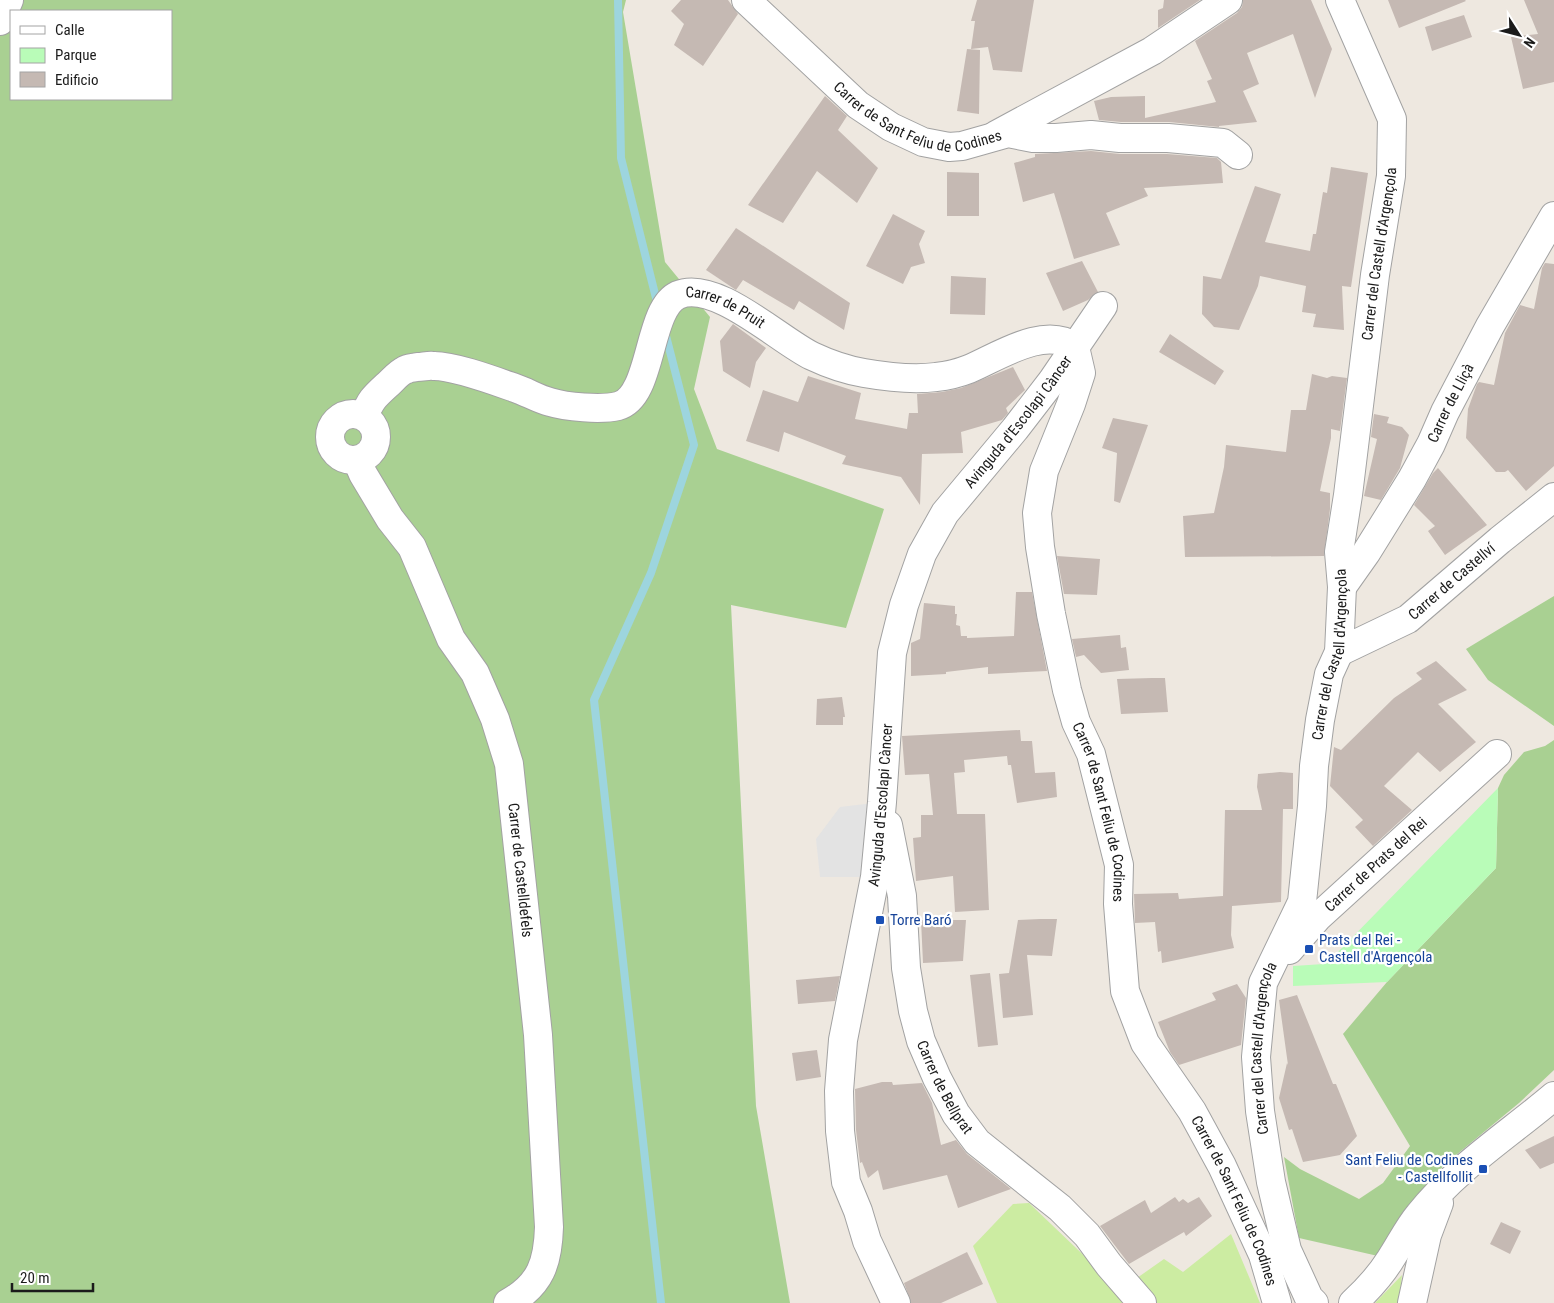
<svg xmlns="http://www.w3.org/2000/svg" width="1554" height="1303" font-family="'Roboto Condensed',sans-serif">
<rect width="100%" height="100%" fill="#eee8e0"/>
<path fill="#cceca2" d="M1029,1203l68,65 27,35h-127l-24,-57 40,-42z
M1231,1234l29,69h-104l-19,-25 27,-19 19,13z
M1402,1275l-3,28h-24z"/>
<path fill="#a9d092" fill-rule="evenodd" d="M0,0h626l-3,12 42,250 45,55 -16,72 23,60 167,60 -38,119 -115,-23 25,501 34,197h-790zM11,11h160v88h-160z
M1554,596v130l-66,-46 -22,-31z
M1554,740v330l-35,33 -75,62 -32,39 -34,52 -79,-18 -15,-81 16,12 59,30 24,-16 27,-37 -67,-112 44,-52 109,-114 2,-80 6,-13 20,-23 21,-6z"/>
<path fill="#b9fcb8" d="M1498,788l-2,80 -109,114 -94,4v-20l31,-2 14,-12z"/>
<path fill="#e3e3e3" d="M882,802l-7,75h-55l-4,-38 24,-32z"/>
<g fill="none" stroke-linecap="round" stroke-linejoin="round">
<path stroke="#9dd5de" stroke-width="8" d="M618,0l3,158 37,148
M661,1303l-67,-603 57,-127 43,-128 -29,-113"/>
</g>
<path fill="#c5b9b3" d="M681,0h47l10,14 -35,52 -29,-21 10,-21 -13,-13z
M977,0h57l-12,72 -29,-2 -5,-23 -17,2 4,-28h-4z
M1164,0h36l-42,28v-18l5,-2z
M1243,0h68l21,49 -17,49 -22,-64 -46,19 12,31 -16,7 14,31 -38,4v1l-50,-5h-48l-22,-2 -5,-19 17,-4 34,-1v22l71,-16 -9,-21 5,-2 -17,-38 42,-28 5,-6z
M1388,0h77l1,1 -67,27z
M1524,0h30v82l-31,7 -12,-52 27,-3z
M1464,15l8,22 -40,14 -7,-24z
M967,49l13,1 -1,64 -22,-3z
M825,96l22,20 -9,14 40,38 -21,35 -40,-32 -34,52 -35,-18z
M1091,151l29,3h47l50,4 4,4 2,21 -79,5 4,8 -42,17 14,32 -46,14 -20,-66 -31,9 -9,-39 21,-6v-3z
M1331,167l37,6 -17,114 -9,-1 2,44 -31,-3 3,-13 -14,-2 4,-26 -46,-10 -2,10 -19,44 -25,-3 -12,-13 1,-38 18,3 34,-93 26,8 -16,48 45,9 3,-17h3l7,-42 4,1z
M947,172l32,1v43h-32z
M893,214l32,17 -6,13 6,19 -14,4 -8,17 -37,-18z
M736,228l114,75 -6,27 -45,-29 -5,9 -51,-30 -7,10 -30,-20z
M1082,261l16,31 -10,8 -25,11 -17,-38z
M1545,263l9,1v202l-28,25 -18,-21 -3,2h-9l-30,-34 2,-29 9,-25 2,-2 15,3 11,-52 15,-28 14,4 8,-41z
M951,276l35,2 -1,37 -35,-1z
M733,324l33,24 -10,14 -6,26 -27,-17 -3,-30z
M1170,334l54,37 -9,14 -56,-33z
M1013,367l12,23 -19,18 2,5 -6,7 -41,12 2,21 -41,1 -2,51 -19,-28 -59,-13 4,-8 -62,-24 -5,20 -33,-11 17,-51 35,12 10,-26 53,17 -6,26 52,10 2,-16h9l-1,-19 25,-2 19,-4z
M1312,374l15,4 5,-2 15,2 -7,53 -9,-2v9l-11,53 10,2v16l-6,47 -139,1 -2,-41 31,-3 10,-46 2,-22 60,7 5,-42h15z
M1374,414l15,3 -2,6 15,4 7,8 -9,33 -19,32 -17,-4 13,-57 -6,-2z
M1113,418l35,7 -28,78 -6,-2 3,-48 -15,-5z
M1438,468l49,57 -42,30 -17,-24 7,-5 -21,-21 19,-32z
M1057,556l43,3 -3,36 -33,-1z
M1016,592h16l15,79 -59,3v-7l-42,5v2l-35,2v-33l9,-4 4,-36 31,3v8h2l-1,11 4,1 1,10h6v2l47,-2z
M1120,635l1,13 5,-1 3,23 -28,3 -17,-18 -8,2 -4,-18z
M1436,661l31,29 -29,14 38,38 -36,30 -22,-20 -34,34 28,24 -39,36 -18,-19 8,-7 -33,-34 4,-39 7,3 53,-52 28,-19 -6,-6z
M1152,678h13l3,34 -47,2 -4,-35z
M842,697l3,20h-2v8h-27l1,-26z
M1020,730l1,11h11l3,32 20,-1 2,25 -40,6 -6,-38h-3l-1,-9 -43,4 1,12 -11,1 3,41h28l4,96 -34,2 -2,-36 -37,5 -3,-43 8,-1v-22h12l-4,-41 -24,1 -3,-39z
M1280,772l13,1v36h-10l-2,93 -49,4 -1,29 3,13 -72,15 -1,-12 -3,1 -3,-30 -20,1 -1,-29 44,-1 1,6 44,-3 2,-86h37l-5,-23 1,-13z
M1040,919h17l-5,37 -25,-1 6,60 -30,3 -4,-44 10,-1 9,-53z
M921,920h45l-3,41 -40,2z
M990,973l8,72 -20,2 -8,-72z
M840,976l-5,25 -37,3 -2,-24z
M1237,984l9,14 -5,47 -62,20 -9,-13 -12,-30 58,-22 -4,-7z
M1297,995l36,89h3l21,52 -17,19 -37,7 -11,-33 -3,1 -10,-32 8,-35 1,2 -9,-65z
M817,1050l4,27 -25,4 -4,-28z
M882,1082h10l1,3 29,-2 10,20 9,42 15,-5 11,14 44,35 -53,19 -11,-33 -64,15 -5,-20 -10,8 -6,-16 -2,1 -4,-33 -1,-41z
M1554,1136v27l-14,6 -15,-19z
M1175,1197l4,5 4,-3 5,4 11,-6 13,19 -26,20 -2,-4 -55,32 -29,-38 45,-26 6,13z
M1501,1222l20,9 -11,23 -20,-10z
M967,1252l16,32 -42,19h-30l-7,-20z"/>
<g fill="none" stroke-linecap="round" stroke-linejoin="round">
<defs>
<g id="street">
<path id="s1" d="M746,0l112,105 33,22 32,15 26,5 13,-1 46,-13 25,5h23l35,-3 29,3h48l55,5 15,12"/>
<path d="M0,21l9,-21"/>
<path d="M996,135l156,-84 76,-51"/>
<path id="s2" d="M1075,347l6,26 -10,31 -27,67 -7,42 3,34 11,67 16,76 9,32 15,32 28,111 -1,39 7,87 20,52 47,68 30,55 41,89 14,48"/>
<circle cx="353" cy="437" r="23"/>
<path id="s3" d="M364,416c7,-16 9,-18 22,-30 6,-5 12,-13 19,-16 3,-2 8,-2 12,-3 6,0 12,-2 17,-1 21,0 61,15 81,22 12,4 23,11 35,14 16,5 51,8 68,4 35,-9 29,-97 60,-111 37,-16 101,45 134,61 17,8 34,14 52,17 23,4 49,7 72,4 10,-1 23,-4 33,-8 29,-12 75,-44 106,-22"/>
<path id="s4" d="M357,460l6,14 27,45 22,28 39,92 24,34 20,46 14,45 29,271 11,192c-1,35 -8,58 -41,76"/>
<path id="s5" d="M1342,587l24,-34 46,-74 19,-35 14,-32 45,-86 64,-110"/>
<path id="s6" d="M1339,652l69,-33 92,-79 54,-43"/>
<path id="s7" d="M888,825l14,71 4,72 7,43 8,30 16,37 19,36 21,28 83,66 27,27 22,30 33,38"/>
<path id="s8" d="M1289,950l28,-32 180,-164"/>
<path id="s9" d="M896,1303l-29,-62 -9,-30 -12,-29 -6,-51 -1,-40 4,-51 32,-163 7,-75 10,-149 12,-48 18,-51 23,-41 70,-84 37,-48 51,-75"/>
<path id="s10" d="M1314,1303l-5,-5 -22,-48 -16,-68 -11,-71 -4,-54 7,-74 39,-81 10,-96 2,-40 6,-46 9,-46 10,-22 3,-65 -3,-35 9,-57 27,-220 16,-99 1,-57 -52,-119"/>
<path d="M1353,1303c14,-13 27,-27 37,-43 10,-15 18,-32 29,-45 38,-48 89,-80 135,-119"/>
<path d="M1412,1303l15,-68 12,-32"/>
</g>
</defs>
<use href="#street" stroke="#a2a2a2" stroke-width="30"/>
<use href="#street" stroke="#fff" stroke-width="28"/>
</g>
<g fill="#1a4fb4" stroke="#fff" stroke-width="2">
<rect x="875" y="915" width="10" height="10" rx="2.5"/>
<rect x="1304" y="944" width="10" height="10" rx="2.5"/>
<rect x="1478" y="1164" width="10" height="10" rx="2.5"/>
</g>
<g text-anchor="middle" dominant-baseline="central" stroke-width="4.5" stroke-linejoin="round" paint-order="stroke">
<g font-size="15" fill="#1b1b1b" stroke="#fff">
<text stroke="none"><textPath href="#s1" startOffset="216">Carrer de Sant Feliu de Codines</textPath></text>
<text stroke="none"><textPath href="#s10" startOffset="1075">Carrer del Castell d'Argençola</textPath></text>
<text stroke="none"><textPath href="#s3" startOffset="464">Carrer de Pruit</textPath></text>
<text stroke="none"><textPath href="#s5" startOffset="214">Carrer de Lliçà</textPath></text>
<text stroke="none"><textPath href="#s9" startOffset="932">Avinguda d'Escolapi Càncer</textPath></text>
<text stroke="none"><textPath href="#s6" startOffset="134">Carrer de Castellví</textPath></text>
<text stroke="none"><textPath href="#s10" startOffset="670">Carrer del Castell d'Argençola</textPath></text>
<text stroke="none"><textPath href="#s9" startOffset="512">Avinguda d'Escolapi Càncer</textPath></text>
<text stroke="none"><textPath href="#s2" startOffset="481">Carrer de Sant Feliu de Codines</textPath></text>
<text stroke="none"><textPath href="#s8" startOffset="122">Carrer de Prats del Rei</textPath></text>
<text stroke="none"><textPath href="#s4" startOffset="449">Carrer de Castelldefels</textPath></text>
<text stroke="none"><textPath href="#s10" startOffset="265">Carrer del Castell d'Argençola</textPath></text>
<text stroke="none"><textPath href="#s7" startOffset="271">Carrer de Bellprat</textPath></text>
<text stroke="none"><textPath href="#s2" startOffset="901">Carrer de Sant Feliu de Codines</textPath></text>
</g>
<g font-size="15" fill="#164399" stroke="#fff" text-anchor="start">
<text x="890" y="920">Torre Baró</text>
<text x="1319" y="940">Prats del Rei -<tspan x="1319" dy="17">Castell d'Argençola</tspan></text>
<text x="1473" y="1160" text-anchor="end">Sant Feliu de Codines<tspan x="1473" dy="17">- Castellfollit</tspan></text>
</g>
</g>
<rect x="10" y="10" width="162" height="90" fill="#ffffff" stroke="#a4a4a4"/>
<rect x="20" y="26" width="25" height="8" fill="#ffffff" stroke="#a4a4a4"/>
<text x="55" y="35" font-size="15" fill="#1b1b1b">Calle</text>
<rect x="20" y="48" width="25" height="15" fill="#b9fcb8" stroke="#a4a4a4"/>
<text x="55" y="60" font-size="15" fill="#1b1b1b">Parque</text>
<rect x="20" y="72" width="25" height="15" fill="#c5b9b3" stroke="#a4a4a4"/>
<text x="55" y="85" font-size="15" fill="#1b1b1b">Edificio</text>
<g transform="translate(1519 35) rotate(126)" stroke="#ffffff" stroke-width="4" paint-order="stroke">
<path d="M0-4L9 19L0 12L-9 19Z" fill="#1b1b1b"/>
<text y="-8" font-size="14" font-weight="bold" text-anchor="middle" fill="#1b1b1b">N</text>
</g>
<path d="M12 1283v8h81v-8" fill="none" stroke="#1b1b1b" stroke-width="2.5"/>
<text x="20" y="1283" font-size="15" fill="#1b1b1b" stroke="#ffffff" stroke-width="4" paint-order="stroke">20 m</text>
</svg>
